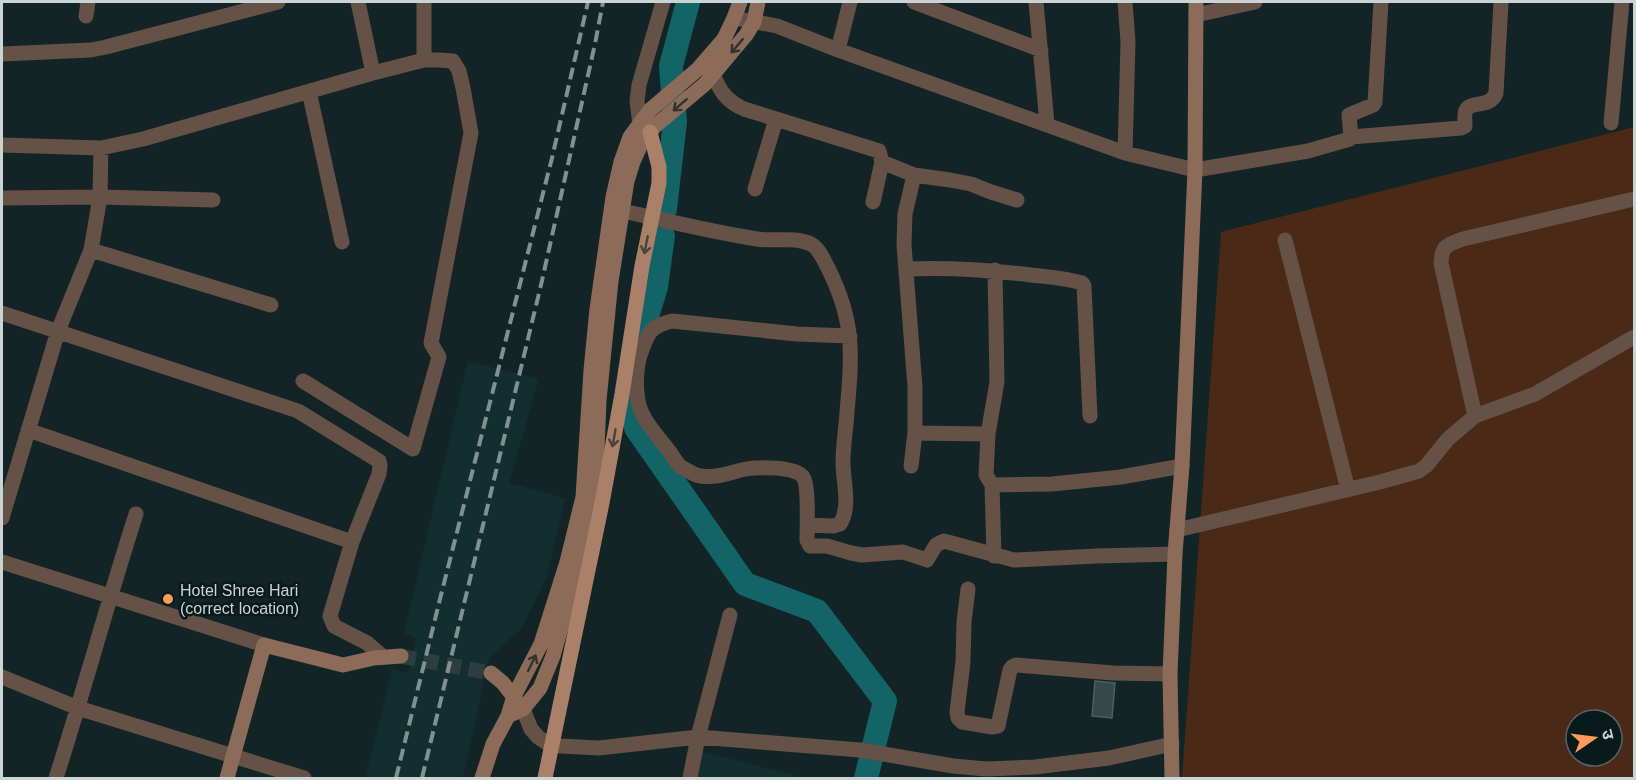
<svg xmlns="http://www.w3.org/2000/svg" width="1636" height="780" font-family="Arial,'Noto Sans Devanagari',sans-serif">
<rect width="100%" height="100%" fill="#122425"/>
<path fill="#132e2f" d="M468,361l71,18 -30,104 56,15 -18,79 -25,51 -33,30 -26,120h-98l27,-109 16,4 8,-34 -12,-6z
M700,751l105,27h-110z"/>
<path fill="#4a2a16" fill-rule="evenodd" d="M1634,127v651h-452l39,-546zM1576,720h36v36h-36z"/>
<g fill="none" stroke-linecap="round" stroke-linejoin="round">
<path stroke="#126467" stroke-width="24" d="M665,209l10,-87 -4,-56 17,-64
M663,236l-7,51 -26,85 6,56 109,156 72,27 68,90 -19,77"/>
</g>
<path fill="#364949" stroke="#4d6061" stroke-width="1.5" d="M1095,681l20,2 -3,35 -20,-2z"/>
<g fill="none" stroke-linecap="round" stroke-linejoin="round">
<path stroke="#2e3e3f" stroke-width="15" stroke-dasharray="15 8" stroke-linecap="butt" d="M401,656l90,17"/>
<path stroke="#655145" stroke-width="15" d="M358,2l15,71
M914,2l127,48
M1036,2l11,122
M1196,15l59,-13
M86,16l2,-14
M734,18l43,8 61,24 287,103 70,17 113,-19 42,-12 1,-2 -2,-22 24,-10 2,-3 6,-100
M838,50l12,-48
M2,54l89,-4 15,-3 172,-45
M424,60v-58
M713,74c7,17 13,27 31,35l135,42 3,11 32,13 36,5 21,4 20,8 26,8
M309,91l33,151
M1611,123l11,-121
M641,133l-4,-32 2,-16 24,-83
M1351,137l110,-9 4,-2c0,-5 -1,-12 1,-16 5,-10 24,-1 30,-17l5,-91
M2,145l99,3 42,-9 230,-66 51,-13h15l14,1 6,10 4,17 8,45 -40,210 8,14 -26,92 -110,-68
M1125,153l3,-111 -3,-40
M755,189l21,-70
M2,198l98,-1 113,3
M873,202l9,-40
M623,211c44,10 89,21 134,28 17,3 38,-3 54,5 9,5 13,17 18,26 26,53 23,85 18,142 -1,17 -4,33 -4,50 0,20 8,45 -3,62l-7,2 -26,-1
M1285,240l63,250
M91,250l180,55
M906,269c43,-2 84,1 125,6 17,2 35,3 51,8l2,3 6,130
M995,270l2,112 -9,52 -2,41 6,10 60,-1 69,-7 61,-11
M2,313l296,98 81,50 1,5 -1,8 -27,68 -22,74 4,10 33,17 16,14
M850,336l-53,-2 -125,-13c-24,6 -24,13 -32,34 -4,14 -5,36 -1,50 5,18 20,32 30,46 4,5 7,11 11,15 4,3 12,7 16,9 17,5 34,-3 50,-6 11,-2 50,-3 57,8 6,8 4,51 4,63l3,6h17l24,7 11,2 41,-3 24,8 9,-15 8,-4 70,19 83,-4 78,-2
M1475,416l-34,-153c1,-18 6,-18 22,-24l171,-40
M28,430l324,112
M915,433l73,1
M911,466l4,-33v-46l-11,-142 1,-31 9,-39
M992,485l2,71
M2,518l56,-187 33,-81 9,-53 1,-49
M1177,530l203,-48 39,-11 7,-5 22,-27 27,-23 60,-22 99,-57
M2,562l262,83
M968,589l-4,33 -1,40 -6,50 1,6 4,4 31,5 5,-1 12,-56 2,-3 4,-2 97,8 57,1
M2,677l76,31 226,70
M523,709l8,20 7,8 9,6 13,3 39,2 99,-11 162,13 93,16 33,3 49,-2 74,-9 63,-14
M56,778c28,-88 52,-177 80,-264
M690,778l8,-41 32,-122"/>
<path stroke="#8c6c59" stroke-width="15" d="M491,673l12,10 16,21
M508,716l15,-7 17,-21 13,-32 37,-130 5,-28 4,-98 12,-119 16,-100 6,-19 9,-20 13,-16 50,-42 41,-49 8,-13 4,-20
M227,778l37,-133 79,20 31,-7 27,-2
M482,778l11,-34 15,-28 6,-20 27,-52 26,-82 16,-65 8,-127 6,-61 16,-112 8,-35 9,-25 20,-27 48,-41 26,-30 10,-21 6,-16
M1172,778l-2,-104 5,-120 7,-88 13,-296 1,-168"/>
<path stroke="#aa8168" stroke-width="15" d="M545,778l57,-275 20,-109 20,-128 17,-83v-16l-9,-35"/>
<path stroke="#829091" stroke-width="4" stroke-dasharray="12 6" stroke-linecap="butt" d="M396,778l44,-179 112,-441 36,-156
M422,778l119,-493 54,-241 8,-42"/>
</g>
<defs><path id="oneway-shaft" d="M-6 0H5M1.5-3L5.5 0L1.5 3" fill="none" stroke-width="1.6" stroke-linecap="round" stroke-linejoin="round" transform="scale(1.5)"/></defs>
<g stroke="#30332e">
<use href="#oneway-shaft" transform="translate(737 46) rotate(130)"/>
<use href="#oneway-shaft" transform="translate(680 105) rotate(139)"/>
<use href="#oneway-shaft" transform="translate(532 663) rotate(-64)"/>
</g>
<g stroke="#49433a">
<use href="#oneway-shaft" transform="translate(646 245) rotate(101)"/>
<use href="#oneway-shaft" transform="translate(614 438) rotate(100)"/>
</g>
<circle fill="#ff9b5a" stroke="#091a1b" stroke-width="2" cx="168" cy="599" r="6"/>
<g text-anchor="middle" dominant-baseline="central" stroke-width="5" stroke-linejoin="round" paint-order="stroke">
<g font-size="16" fill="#cad4d5" stroke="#091a1b" text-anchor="start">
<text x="180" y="590">Hotel Shree Hari<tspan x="180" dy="18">(correct location)</tspan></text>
</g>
</g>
<rect width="1636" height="780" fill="none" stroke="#cad4d5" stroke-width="6"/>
<g transform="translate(1594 738) rotate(76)"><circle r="28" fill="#091a1b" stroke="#566465" stroke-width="1.5"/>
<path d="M0-4.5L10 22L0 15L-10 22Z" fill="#ff9b5a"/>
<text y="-9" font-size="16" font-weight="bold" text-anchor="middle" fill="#cad4d5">उ</text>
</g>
</svg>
